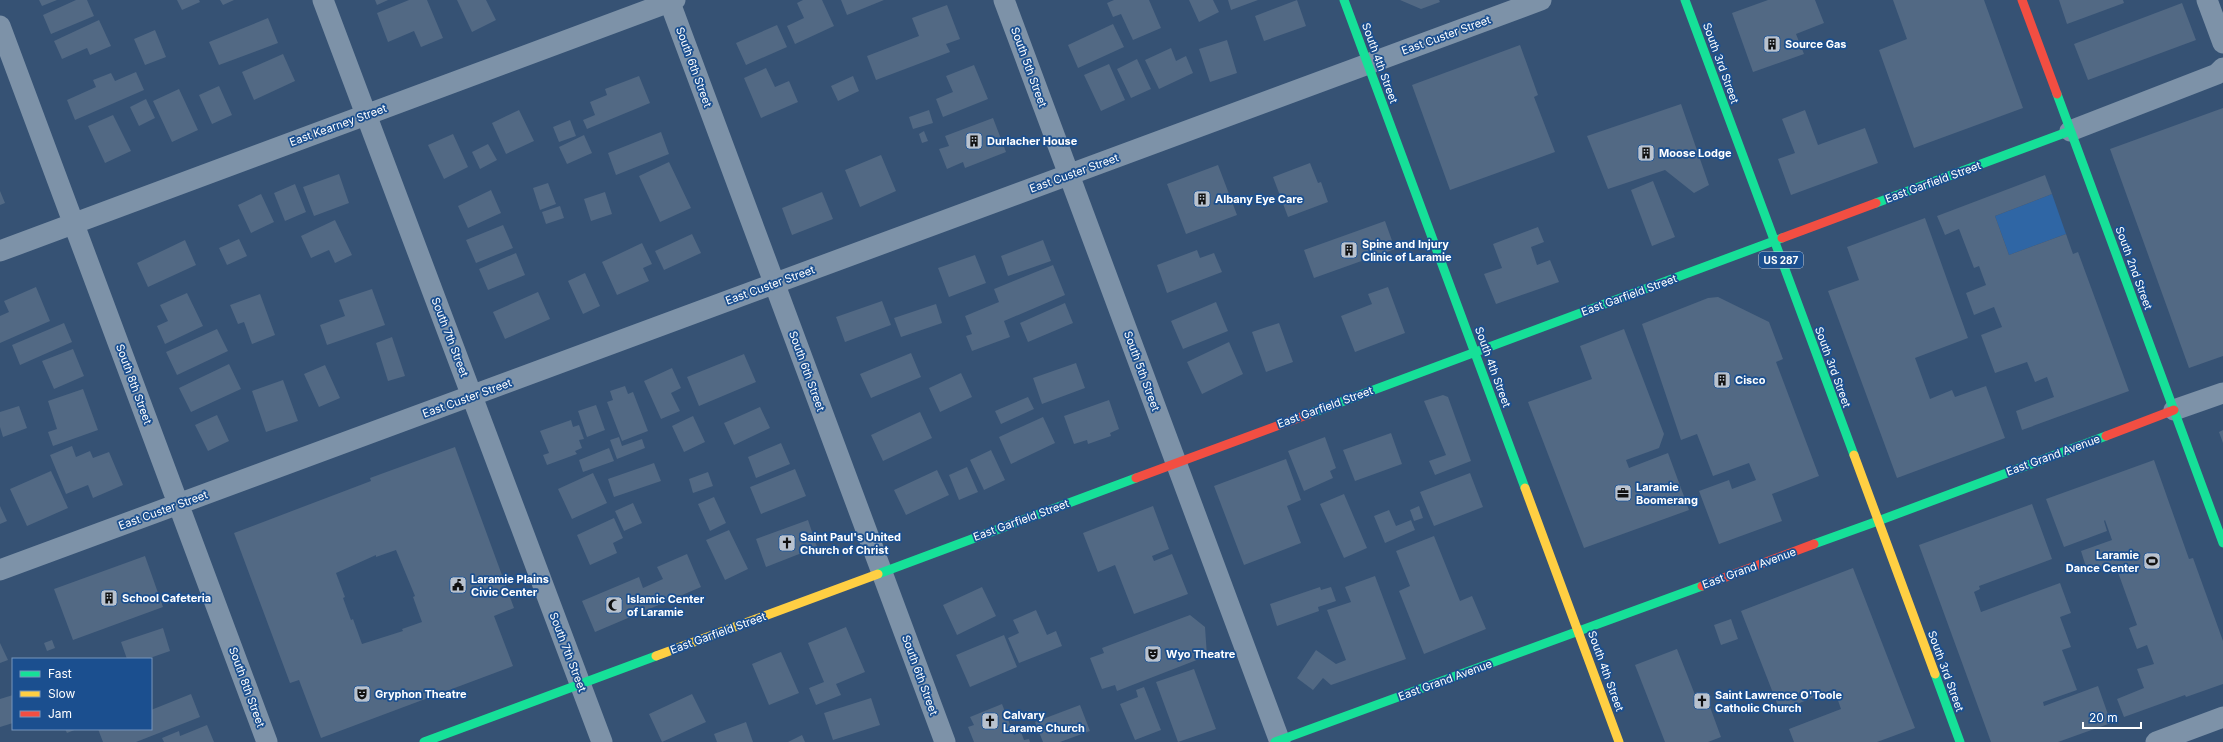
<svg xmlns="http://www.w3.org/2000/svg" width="2223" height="742" font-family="Inter,sans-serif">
<rect width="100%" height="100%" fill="#365274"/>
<path fill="#2f66a5" d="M2052,194l14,40 -57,21 -14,-39z"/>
<path fill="#526984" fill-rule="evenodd" d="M39,0h18l-15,6z
M76,0h11l7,16 -43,18 -8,-19z
M177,0h22l1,2 -18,8z
M220,0h14l-11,5z
M375,0h13l-11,5z
M409,0h18l16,38 -22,9 -7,-16 -26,11 -11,-29z
M457,0h29l10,20 -24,12z
M803,0h19l12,26 -39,18 -8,-18 17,-8 -7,-15z
M841,0h43l-37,15z
M1114,0h35l12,28 -28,12 -12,-26 -8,3 -6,-14z
M1189,0h24l6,12 -20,10z
M1228,0h30l-27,10z
M1297,0l9,26 -42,15 -9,-25z
M1400,0h39l1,2 -19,7z
M1768,0h47l9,23 -28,11 8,20 -51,18 -21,-59z
M1893,0h91l39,108 -109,40 -35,-98 28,-11z
M2059,0h64l1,3 -57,21z
M2182,3l14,37 -108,40 -14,-36z
M947,5l13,34 -14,5 4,8 -74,28 -9,-24 52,-20 -7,-18z
M268,18l10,25 -59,22 -10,-23z
M99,20l12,26 -21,9 -3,-7 -25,11 -8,-18z
M1113,24l11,23 -46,21 -10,-23z
M777,25l10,22 -41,18 -10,-22z
M155,30l11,27 -21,8 -11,-26z
M1227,40l10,33 -27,9 -11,-33z
M1520,45l18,50 -4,2 21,55 -105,38 -38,-105z
M1171,48l5,13 10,-5 7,17 -34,16 -14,-29z
M283,54l12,27 -41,19 -12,-28z
M1137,59l14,30 -20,9 -14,-29z
M1109,64l16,36 -24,11 -17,-36z
M974,65l14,34 -45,18 -7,-18 17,-7 -7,-16z
M766,68l9,19 14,-6 9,21 -37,16 -17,-40z
M136,72l8,18 -69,30 -8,-20 29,-13 -3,-7 18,-7 4,8z
M639,76l11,27 -63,26 -4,-9 12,-5 -5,-13 17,-7 -2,-6z
M853,76l6,15 -21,10 -7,-15z
M219,86l13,29 -20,9 -13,-29z
M179,89l19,41 -26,12 -19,-41z
M146,99l9,19 -16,8 -9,-19z
M1681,104l28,81 -15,8 -29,-23 -57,19 -21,-53z
M2223,108v248l-34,12 -79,-219z
M519,110l15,31 -28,13 -14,-31z
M929,110l4,13 -20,6 -4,-12z
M1805,110l13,35 47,-17 13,35 -87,32 -13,-36 17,-6 -13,-34z
M113,115l18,36 -26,12 -17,-37z
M993,118l13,34 -41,16 -2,-6 -16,7 -8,-20 10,-3 -4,-10z
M570,120l6,16 -17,6 -6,-15z
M924,131l4,10 -6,2 -3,-9z
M661,132l8,22 -53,21 -8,-22z
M453,134l15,33 -24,12 -16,-34z
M584,135l8,18 -25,11 -8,-17z
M488,144l9,16 -17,9 -8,-17z
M881,155l15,36 -36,16 -15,-37z
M669,162l22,46 -31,14 -21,-46z
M1310,163l8,20 3,-1 7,20 -40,15 -15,-40z
M1218,165l19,50 -51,19 -19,-50z
M339,174l10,29 -35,13 -11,-29z
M2045,175l7,19 -57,22 14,39 57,-21 7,20 5,-2 51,139 -107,39 -6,-19 38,-14 -7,-20 -12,5 -8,-20 -32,11 -14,-38 21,-8 -8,-20 -20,8 -8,-22 20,-8 -7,-19 -5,2 -15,-39 -14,6 -8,-19z
M1653,181l22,56 -23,9 -21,-56z
M548,183l8,21 -16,6 -7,-22z
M295,184l11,28 -21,9 -11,-28z
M491,190l10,23 -33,15 -10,-22z
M0,191l5,12 -5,2z
M605,192l7,22 -21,7 -7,-22z
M822,192l11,27 -41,16 -10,-27z
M261,194l13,28 -23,11 -13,-28z
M560,206l4,12 -18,6 -4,-12z
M1925,218l43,120 -53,20 15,41 22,-9 3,7 31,-11 19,52 -108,40 -69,-187 31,-11 -12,-33z
M335,220l17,35 -17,8 -6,-13 -18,8 -10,-22z
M1385,221l10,28 -81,29 -10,-28z
M503,225l10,23 -37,15 -10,-23z
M1538,227l6,15 -13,5 6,18 13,-5 9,22 -63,22 -12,-30 18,-6 -9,-24z
M692,234l9,19 -37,17 -9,-19z
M239,239l8,17 -20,9 -8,-17z
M185,240l11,25 -48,22 -11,-24z
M1043,240l8,21 -43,15 -7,-20z
M642,243l10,21 -9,4 6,13 -32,14 -15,-33z
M1197,250l3,8 14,-5 8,19 -55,21 -10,-28z
M516,253l9,22 -37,15 -9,-21z
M975,255l11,28 -37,14 -11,-29z
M1053,265l12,30 -61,26 6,16 -38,14 -6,-15 6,-2 -7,-18 34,-14 -5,-13z
M585,273l15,33 -17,8 -15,-33z
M36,287l14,34 -50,22v-27l9,-4 -5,-11z
M1388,287l17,46 -50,19 -14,-36 31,-12 -4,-10z
M372,289l13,36 -58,20 -7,-20 25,-9 -6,-16z
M538,292l12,27 -45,20 -12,-27z
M187,293l16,33 -38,18 -8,-18 11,-5 -8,-16z
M260,294l15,41 -23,9 -8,-22 -6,2 -8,-19z
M1718,297l51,25 14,37 -7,3 43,114 -47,18 10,27 -63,23 -20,-53 30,-11 3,9 24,-9 -7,-17 -36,13 -16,-42 -16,6 -39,-116 66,-26z
M882,301l9,24 -46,17 -9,-25z
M1216,302l12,29 -45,18 -12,-28z
M1065,303l8,20 -45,19 -8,-19z
M936,304l6,19 -41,14 -7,-19z
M64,323l8,19 -52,23 -8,-20z
M1279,323l14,39 -27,10 -14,-40z
M217,329l11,22 -51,24 -11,-23z
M1624,329l40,105 -5,14 -33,12 3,8 39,-15 21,57 -105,38 -56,-146 64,-23 -12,-33z
M392,337l13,39 -17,5 -12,-38z
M1229,342l14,32 -41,20 -15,-32z
M73,349l11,27 -30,13 -12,-28z
M911,353l10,24 -50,21 -11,-24z
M744,354l12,28 -57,24 -12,-29z
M1076,363l9,25 -43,16 -9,-26z
M229,364l12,25 -50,23 -12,-24z
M325,365l15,33 -21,9 -15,-33z
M672,368l9,20 -10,5 9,18 -19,8 -17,-38z
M961,373l11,24 -32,15 -11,-24z
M283,380l15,41 -32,11 -14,-41z
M625,386l3,8 5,-2 15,39 -26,10 -15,-39 6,-2 -3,-9z
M83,389l15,41 -45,16 -5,-14 9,-3 -9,-28z
M1443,395l5,2 23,64 -36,14 -6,-14 17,-6 -22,-54z
M1028,397l6,12 -33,15 -6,-13z
M1109,400l10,29 -9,4 1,3 -23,8 -1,-4 -13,4 -10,-28z
M596,405l9,25 -18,7 -9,-26z
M19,406l8,22 -24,9 -3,-10v-15z
M760,407l10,21 -36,17 -10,-22z
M920,412l12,26 -49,23 -12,-26z
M217,415l12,26 -21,10 -13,-26z
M693,416l12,26 -21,10 -12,-26z
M1043,417l12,26 -44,21 -12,-27z
M571,420l2,7 6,-2 5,14 -5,1 3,8 -7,3 2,3 -30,11 -4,-10 6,-2 -9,-22z
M2223,430v13l-4,-11z
M1391,433l11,31 -47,17 -12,-31z
M619,437l3,9 20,-7 3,9 -28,11 -7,-19z
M1325,437l11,31 -6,3 3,7 -29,13 -16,-40z
M781,443l9,21 -34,14 -8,-21z
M72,446l4,11 14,-6 3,7 16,-6 14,33 -30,13 -5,-13 -22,9 -16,-39z
M455,447l59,161 -20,8 19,50 -192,72 -22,-58 -9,3 -56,-150 137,-52 -1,-3zM396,550l19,46 -2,1 9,25 -20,7 1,2 -41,13 -9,-25 -2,1 -8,-22 2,-1 -9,-24 40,-18v2z
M609,448l5,13 -31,11 -4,-12z
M991,450l14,30 -21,10 -14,-30z
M1286,459l15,41 -14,6 14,37 -57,22 -30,-79z
M2154,460l35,99 4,-1 30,83v43l-37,13 -1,-2 -61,22 -7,-18 27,-11 -7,-19 17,-5 -7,-19 -10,4 -8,-21 8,-3 -22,-61 -27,9 -7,-22 31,-11 -7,-20 -1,1 3,10 -43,16 -18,-48z
M654,463l7,18 -47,16 -6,-18z
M967,467l11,25 -19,8 -10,-25z
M795,469l11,27 -45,18 -11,-27z
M937,470l12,25 -43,20 -12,-25z
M51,471l17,37 -41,18 -17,-37z
M708,472l5,14 -20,7 -4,-14z
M593,473l14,30 -35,16 -14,-30z
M1470,473l13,34 -49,19 -14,-34z
M1344,494l23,54 -23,10 -24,-54z
M714,497l12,26 -16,8 -12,-27z
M633,503l9,20 -18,8 -9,-20z
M2032,504l20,55 -73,27 1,3 -6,3 7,20 79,-29 11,30 -11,4 11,30 -9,3 15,40 -34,12 1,4 54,-20 13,37 -53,19h-67l-72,-197z
M0,506l7,15 -7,3z
M1153,506l16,43 -17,7 2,5 18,-7 16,40 -54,20 -19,-49 -17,7 -15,-39z
M1419,506l4,12 -9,3 -4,-11z
M1389,510l7,16 15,-6 4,10 -30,13 -11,-27z
M614,518l9,20 -10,5 4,10 -27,12 -13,-30z
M808,520l9,27 -51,20 -10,-28z
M729,530l19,39 -23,11 -19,-40z
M1434,536l26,65 12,-5 14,33 -62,25 -25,-63 11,-5 -14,-35z
M687,554l14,33 -106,45 -13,-31 57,-24 4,11 20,-9 -6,-12z
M145,556l18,51 -90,33 -19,-51z
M1853,568l62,160 -38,14h-83l-5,-13 52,-20 -7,-20 -54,22 -39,-100z
M1375,576l31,83 -75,26 -8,-7 -10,12 -16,-12 19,-28 20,14 10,-4 -19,-50 24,-8 -6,-15z
M982,587l14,29 -39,19 -14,-30z
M1320,587l1,3 10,-3 5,14 -18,6 1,4 -42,15 -7,-22z
M1036,610l11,25 9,-4 6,15 -43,17 -11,-25 11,-5 -6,-13z
M1190,615l15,12 2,29 -90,35 -2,-6 -13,4 -12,-31 14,-5 -2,-5z
M1731,619l7,20 -17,6 -7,-20z
M846,627l19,45 -29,12 5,11 -25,10 -7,-17 15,-6 -16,-39z
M163,628l7,23 -23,8h-20l-6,-17z
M1004,635l13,32 -47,20 -14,-32z
M52,640l3,8 -8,3 -3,-8z
M0,643l8,17 -8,3z
M1677,649l24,61 9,-3 11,30 -13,5h-43l-30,-77z
M781,652l18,41 -30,12 -17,-41z
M1194,669l22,60 -38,13 -22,-60z
M1144,687l17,43 -26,10 -15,-36 18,-7 -2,-7z
M191,694l9,23 -64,25h-33l-5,-13h53v-19z
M692,694l14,28 -44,20 -13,-28z
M13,695v28l-13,4v-28z
M871,698l9,27 -47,15 -9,-27z
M1002,704l12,31 7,-3 3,8 5,-1 1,3h-56l-6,-15 6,-2 -4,-8z
M1080,705l10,26 -30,11h-17l-8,-20z
M746,722l7,20h-36l-3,-8z
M207,725l7,17h-50l-2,-4 17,-7 1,5z
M65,729h12l-10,4z
M802,735l3,7h-17z"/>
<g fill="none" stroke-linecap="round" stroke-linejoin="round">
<path stroke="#7d92a8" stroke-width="21" d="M323,0l279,742
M669,0l276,742
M1004,0l276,742
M2207,0l16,43
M0,26l267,716
M2070,131l147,-57 6,-6
M0,251l675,-251
M2174,410l49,-17
M0,570l1541,-570
M2156,742l67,-25"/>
<path stroke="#16e098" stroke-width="9" d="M1344,0l181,488
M1685,0l169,455
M2057,94l166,449
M1876,203l194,-72
M1309,414l473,-176
M1878,521l228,-85
M1814,544l64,-23
M878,574l258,-96
M1935,674l25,68
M424,742l232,-86
M1275,742l427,-156"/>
<path stroke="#ffcf43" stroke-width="9" d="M1854,455l81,219
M1525,488l94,254
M656,656l222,-82"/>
<path stroke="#f24e42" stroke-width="9" d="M2022,0l35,94
M1782,238l94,-35
M2106,436l68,-26
M1136,478l173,-64
M1702,586l112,-42"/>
</g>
<defs>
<symbol id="building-square" viewBox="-11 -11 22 22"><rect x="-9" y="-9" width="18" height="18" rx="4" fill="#b9c2ce" stroke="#1b4f8f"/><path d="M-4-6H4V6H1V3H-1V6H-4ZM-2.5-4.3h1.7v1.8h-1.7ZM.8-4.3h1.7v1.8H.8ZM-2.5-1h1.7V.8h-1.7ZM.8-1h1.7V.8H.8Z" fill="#111"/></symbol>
<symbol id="office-square" viewBox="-11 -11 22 22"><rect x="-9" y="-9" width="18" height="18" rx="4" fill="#b9c2ce" stroke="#1b4f8f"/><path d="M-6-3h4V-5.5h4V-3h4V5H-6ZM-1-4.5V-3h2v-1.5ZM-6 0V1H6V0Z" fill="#111"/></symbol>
<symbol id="church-square" viewBox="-11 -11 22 22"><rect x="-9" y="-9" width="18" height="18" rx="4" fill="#b9c2ce" stroke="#1b4f8f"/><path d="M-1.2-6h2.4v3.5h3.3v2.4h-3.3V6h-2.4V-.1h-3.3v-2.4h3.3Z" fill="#111"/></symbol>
<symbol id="stadium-square" viewBox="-11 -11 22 22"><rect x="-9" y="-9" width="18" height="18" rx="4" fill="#b9c2ce" stroke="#1b4f8f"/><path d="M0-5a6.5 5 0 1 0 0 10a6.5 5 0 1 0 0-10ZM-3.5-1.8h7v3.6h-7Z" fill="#111"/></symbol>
<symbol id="civic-square" viewBox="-11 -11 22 22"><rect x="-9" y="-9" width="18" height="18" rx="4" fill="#b9c2ce" stroke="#1b4f8f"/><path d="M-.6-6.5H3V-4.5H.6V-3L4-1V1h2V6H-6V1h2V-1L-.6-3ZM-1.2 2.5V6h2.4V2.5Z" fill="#111"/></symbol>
<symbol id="mosque-square" viewBox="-11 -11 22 22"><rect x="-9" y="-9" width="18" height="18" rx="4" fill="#b9c2ce" stroke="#1b4f8f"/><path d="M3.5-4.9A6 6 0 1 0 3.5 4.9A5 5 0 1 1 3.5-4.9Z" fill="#111"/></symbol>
<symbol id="theatre-square" viewBox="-11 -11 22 22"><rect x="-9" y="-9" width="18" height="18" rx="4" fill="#b9c2ce" stroke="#1b4f8f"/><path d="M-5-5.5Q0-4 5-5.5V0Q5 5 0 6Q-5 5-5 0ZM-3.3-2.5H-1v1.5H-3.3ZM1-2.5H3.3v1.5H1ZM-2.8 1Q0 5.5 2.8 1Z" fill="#111"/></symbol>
</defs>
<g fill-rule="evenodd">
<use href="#building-square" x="1762" y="34" width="20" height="20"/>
<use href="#building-square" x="964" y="131" width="20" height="20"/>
<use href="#building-square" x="1636" y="143" width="20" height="20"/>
<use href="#building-square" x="1192" y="189" width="20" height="20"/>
<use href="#building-square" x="1339" y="240" width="20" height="20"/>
<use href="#building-square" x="1712" y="370" width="20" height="20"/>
<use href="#office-square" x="1613" y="483" width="20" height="20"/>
<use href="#church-square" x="777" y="533" width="20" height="20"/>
<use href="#stadium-square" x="2142" y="551" width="20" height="20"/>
<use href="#civic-square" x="448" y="575" width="20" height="20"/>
<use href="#building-square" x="99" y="588" width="20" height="20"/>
<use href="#mosque-square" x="604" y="595" width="20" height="20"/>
<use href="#theatre-square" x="1143" y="644" width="20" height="20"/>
<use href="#theatre-square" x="352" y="684" width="20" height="20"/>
<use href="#church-square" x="1692" y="691" width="20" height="20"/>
<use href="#church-square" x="980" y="711" width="20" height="20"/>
</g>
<g text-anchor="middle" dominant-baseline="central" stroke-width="3.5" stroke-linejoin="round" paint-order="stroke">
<rect fill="#1b4f8f" stroke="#bbcadd" stroke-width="1" x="1759" y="252" width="44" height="16" rx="3"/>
<g font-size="10" font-weight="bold" fill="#fff">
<text x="1781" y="260">US 287</text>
</g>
<g font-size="11" fill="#fff" stroke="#1b4f8f">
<text transform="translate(1446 35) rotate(-20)">East Custer Street</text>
<text transform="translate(1380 63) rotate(70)">South 4th Street</text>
<text transform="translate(1721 63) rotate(70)">South 3rd Street</text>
<text transform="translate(694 67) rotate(70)">South 6th Street</text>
<text transform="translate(1029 67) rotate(70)">South 5th Street</text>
<text transform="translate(338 125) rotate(-20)">East Kearney Street</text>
<text transform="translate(1074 173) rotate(-20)">East Custer Street</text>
<text transform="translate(1933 182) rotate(-20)">East Garfield Street</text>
<text transform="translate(2134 268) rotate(70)">South 2nd Street</text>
<text transform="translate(770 285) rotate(-20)">East Custer Street</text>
<text transform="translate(1629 295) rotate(-20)">East Garfield Street</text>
<text transform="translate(450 337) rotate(69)">South 7th Street</text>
<text transform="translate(1493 367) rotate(70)">South 4th Street</text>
<text transform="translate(1833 367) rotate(70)">South 3rd Street</text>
<text transform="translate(807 371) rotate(70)">South 6th Street</text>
<text transform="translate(1142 371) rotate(70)">South 5th Street</text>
<text transform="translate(134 384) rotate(70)">South 8th Street</text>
<text transform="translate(467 398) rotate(-20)">East Custer Street</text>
<text transform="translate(1325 407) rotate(-20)">East Garfield Street</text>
<text transform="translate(2053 455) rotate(-20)">East Grand Avenue</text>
<text transform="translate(163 510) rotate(-20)">East Custer Street</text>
<text transform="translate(1021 520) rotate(-20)">East Garfield Street</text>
<text transform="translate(1749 568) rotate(-20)">East Grand Avenue</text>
<text transform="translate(718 633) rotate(-20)">East Garfield Street</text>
<text transform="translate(568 652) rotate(69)">South 7th Street</text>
<text transform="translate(1606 671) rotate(70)">South 4th Street</text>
<text transform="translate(1946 671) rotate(70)">South 3rd Street</text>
<text transform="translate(920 675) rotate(70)">South 6th Street</text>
<text transform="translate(1445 680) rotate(-20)">East Grand Avenue</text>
<text transform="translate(247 687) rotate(70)">South 8th Street</text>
</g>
<g font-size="11" font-weight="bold" fill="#fff" stroke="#1b4f8f" text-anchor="start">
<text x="1785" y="44">Source Gas</text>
<text x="987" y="141">Durlacher House</text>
<text x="1659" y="153">Moose Lodge</text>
<text x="1215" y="199">Albany Eye Care</text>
<text x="1362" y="244">Spine and Injury<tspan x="1362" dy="13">Clinic of Laramie</tspan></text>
<text x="1735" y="380">Cisco</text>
<text x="1636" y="487">Laramie<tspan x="1636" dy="13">Boomerang</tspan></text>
<text x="800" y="537">Saint Paul's United<tspan x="800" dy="13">Church of Christ</tspan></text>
<text x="2139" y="555" text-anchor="end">Laramie<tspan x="2139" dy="13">Dance Center</tspan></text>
<text x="471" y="579">Laramie Plains<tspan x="471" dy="13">Civic Center</tspan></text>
<text x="122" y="598">School Cafeteria</text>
<text x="627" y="599">Islamic Center<tspan x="627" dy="13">of Laramie</tspan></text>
<text x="1166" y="654">Wyo Theatre</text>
<text x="375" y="694">Gryphon Theatre</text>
<text x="1715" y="695">Saint Lawrence O'Toole<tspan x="1715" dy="13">Catholic Church</tspan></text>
<text x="1003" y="715">Calvary<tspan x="1003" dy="13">Larame Church</tspan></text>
</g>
</g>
<rect x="12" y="658" width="140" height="72" fill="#1b4f8f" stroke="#7695bc"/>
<rect x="20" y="671" width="20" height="6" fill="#16e098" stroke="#7695bc"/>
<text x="48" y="678" font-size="12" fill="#ffffff">Fast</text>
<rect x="20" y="691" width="20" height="6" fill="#ffcf43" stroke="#7695bc"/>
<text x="48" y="698" font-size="12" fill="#ffffff">Slow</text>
<rect x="20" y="711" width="20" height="6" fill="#f24e42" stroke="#7695bc"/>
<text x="48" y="718" font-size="12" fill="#ffffff">Jam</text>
<path d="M2083 722v6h58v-6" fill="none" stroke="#ffffff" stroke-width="2"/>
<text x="2089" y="722" font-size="12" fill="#ffffff" stroke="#1b4f8f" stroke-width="3" paint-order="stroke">20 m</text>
</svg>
